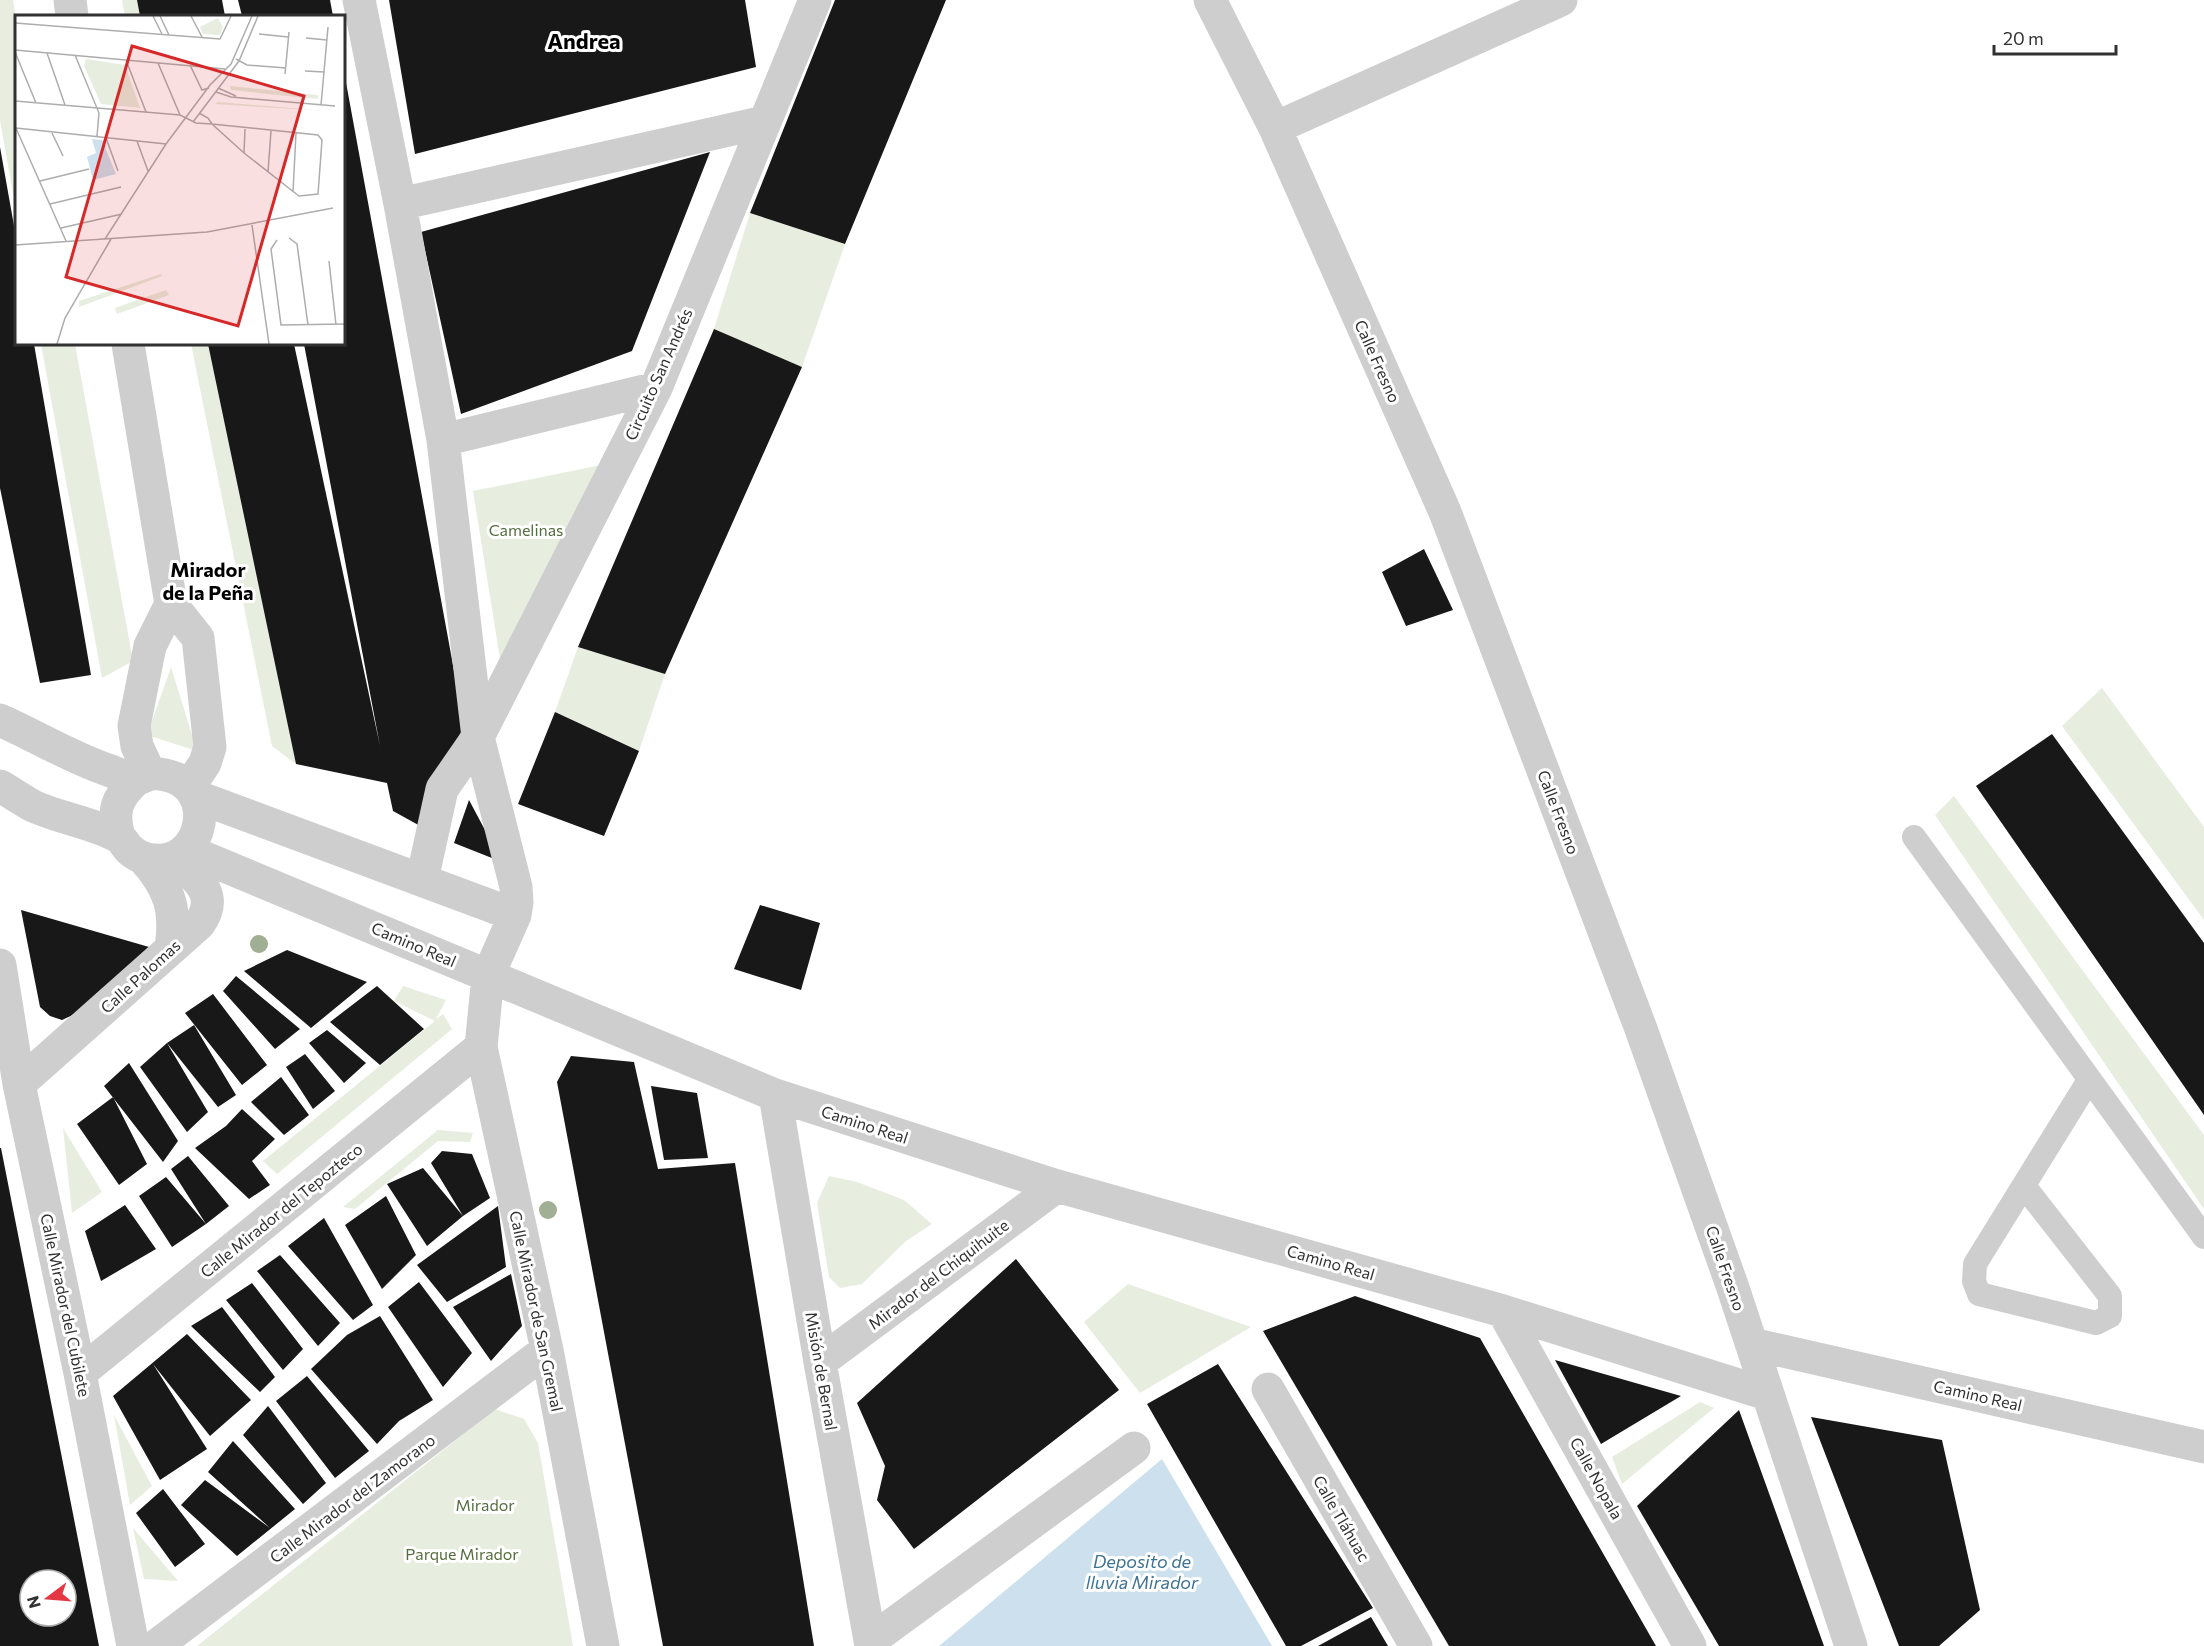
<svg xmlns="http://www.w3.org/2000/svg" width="2204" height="1646" font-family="Commissioner,sans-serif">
<rect width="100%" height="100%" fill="#fff"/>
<path fill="#e7eddf" d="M0,0h13l3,18v193l-16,-91z
M122,0h26l3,16h-26z
M750,213l95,31 -43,123 -88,-38z
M41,344h34l58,317 -31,17z
M191,344h23l82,420 -24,-18z
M611,463l-108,214 -30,-186z
M578,647l87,27 -26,77 -84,-39z
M171,667l26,84 -50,-16z
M2102,688l102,139v93l-142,-194z
M1954,796l250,339v74l-269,-394z
M403,986l43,14 -10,19 7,-5 9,15 -175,145 -14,-13 172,-140 -41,-20z
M63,1128l39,64 -30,21z
M438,1130l35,3 -3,9 -32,-1 -83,68 -12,-2z
M829,1176l28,6 47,18 28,24 -26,17 -44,43 -22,4 -11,-11 -12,-74z
M1128,1284l123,43 -111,66 -56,-71z
M1700,1402l14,6 -92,76 -10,-27z
M495,1409l29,10 14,24 35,203h-376z
M114,1415l38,71 -22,19z
M133,1528l45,53 -34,-2z"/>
<path fill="#cce0ed" d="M1162,1459l110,187h-333z"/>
<path fill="#181818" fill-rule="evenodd" d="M137,0h85l3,16h-85z
M238,0h92l3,16h-91z
M389,0h356l11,67 -341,87z
M835,0h111l-101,244 -95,-31z
M345,77l119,648 -42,102 -29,-16 -6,-28 -91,-19 -88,-420h86l86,402 -76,-402h40z
M0,147l16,90v107h18l57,331 -51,8 -40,-195z
M710,152l-78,199 -171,63 -40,-182z
M714,329l88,38 -137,307 -87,-27z
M1424,549l29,61 -47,16 -24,-54z
M555,712l84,39 -35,85 -86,-32z
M2052,734l152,209v172l-228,-329z
M469,800l33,62 -48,-19z
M760,905l60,18 -19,67 -67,-21z
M21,910l135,39 -81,65 -13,6 -12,-4 -10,-9z
M287,950l80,32 -56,46 -67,-57z
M236,976l64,53 -25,20 -52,-58z
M377,986l47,43 -44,36 -50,-43z
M213,994l54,71 -25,20 -57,-72z
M194,1025l42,70 -18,12 -51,-64z
M327,1030l39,33 -22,20 -35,-40z
M167,1043l41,69 -21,20 -47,-65z
M305,1054l30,37 -22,18 -27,-42z
M571,1056l63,6 24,107 77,-6 79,483h-151l-106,-564z
M129,1063l49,78 -15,21 -59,-76z
M281,1077l28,38 -25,20 -33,-33z
M651,1086l46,7 11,65 -44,2z
M113,1097l34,67 -28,21 -42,-61z
M242,1109l33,30 -23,22 18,24 -21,14 -54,-51 31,-22z
M0,1148h1l98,498h-99zM30,1580h36v36h-36z
M442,1151l30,3 18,44 -27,18 -36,30 -40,-62 36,-16 40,48 -32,-53z
M188,1156l41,50 -23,18 -34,23 -33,-51 27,-19 40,47 -35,-55z
M386,1196l30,59 -34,34 -37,-64z
M125,1205l31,44 -55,32 -16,-50z
M498,1206l8,61 -59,35 -30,-37z
M324,1218l49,87 -20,15 -65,-74z
M280,1255l60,68 -22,23 -61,-75z
M1016,1259l103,131 -205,159 -37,-49 8,-34 -28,-63z
M511,1274l11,52 -31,35 -38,-54z
M419,1282l53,71 -29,34 -55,-80z
M252,1283l51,66 -20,21 -57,-70z
M1355,1296l125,42 176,308h-207l-186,-315z
M222,1307l53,70 -15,15 -69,-66z
M380,1316l53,84 -34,21 -22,23 -66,-75 36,-34z
M187,1334l64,66 -41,36 -57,-72 54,85 -47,31 -47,-84z
M1555,1360l126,36 -80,48z
M1218,1364l155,244 -72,38h-15l-139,-242z
M307,1376l62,75 -34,27 -59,-77z
M268,1406l58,77 -23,21 -60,-69z
M1739,1410l85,236h-105l-82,-140z
M1811,1417l131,23 38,170 -41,36h-40z
M233,1441l62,68 -58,47 -56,-51 24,-25 65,48 -62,-56z
M163,1489l42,55 -30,23 -39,-54z
M1371,1617l17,29h-70z"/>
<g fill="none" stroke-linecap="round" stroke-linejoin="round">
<path stroke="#cecece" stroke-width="24" d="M1914,837l290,400
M2024,1186l86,110v20l-14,7 -117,-29 -5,-13 1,-17 114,-184"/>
<path stroke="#cecece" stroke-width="33" d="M70,0l2,16
M359,0l41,204 43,236 35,297 38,150 1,15 -2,13 -27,61 -7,71 66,303 56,296
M1210,0l65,128 170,384 196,517 92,259 118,358
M1275,128l286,-128
M400,204l364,-82
M128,344l43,260 27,34 12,109 -5,16 -16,24
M443,440l213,-52
M0,720c36,16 70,37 108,50 8,3 17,7 25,9 7,1 12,-4 18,-5 9,-1 22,2 30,7 36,23 16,84 -27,79 -8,0 -19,-5 -25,-11 -4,-4 -6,-10 -12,-13 -27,-14 -59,-18 -86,-31 -10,-6 -21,-13 -31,-19
M150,774l-13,-28 -3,-20 16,-80 21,-42
M195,796l320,119
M119,837c-7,-26 -3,-39 17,-57
M186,850l589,245 282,91 446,125 264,83
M143,858c26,29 34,51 28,90
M422,880l20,-91 36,-52 178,-349 159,-388
M0,965l19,119 61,289 53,273
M19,1084l180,-160c22,-30 -4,-47 -25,-67
M775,1095l45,267 51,284
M1503,1311l187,335
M1752,1344l452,103
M820,1362l237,-176
M80,1373l401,-326
M1268,1389l148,257
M870,1641l264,-193
M156,1646l391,-296"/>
</g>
<g fill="#a1af95">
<circle cx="259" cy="944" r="9"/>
<circle cx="548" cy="1210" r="9"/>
</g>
<g text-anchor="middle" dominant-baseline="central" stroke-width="6" stroke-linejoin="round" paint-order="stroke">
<g font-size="16" fill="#313131" stroke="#fff">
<text transform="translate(1378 361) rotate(66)">Calle Fresno</text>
<text transform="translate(658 374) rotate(-66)">Circuito San Andrés</text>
<text transform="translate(1559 812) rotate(69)">Calle Fresno</text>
<text transform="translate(414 944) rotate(23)">Camino Real</text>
<text transform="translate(140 976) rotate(-42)">Calle Palomas</text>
<text transform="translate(865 1124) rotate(18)">Camino Real</text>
<text transform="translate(281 1210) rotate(-39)">Calle Mirador del Tepozteco</text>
<text transform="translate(1331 1262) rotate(16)">Camino Real</text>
<text transform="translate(1726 1268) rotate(71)">Calle Fresno</text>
<text transform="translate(938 1274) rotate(-37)">Mirador del Chiquihuite</text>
<text transform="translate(66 1305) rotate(78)">Calle Mirador del Cubilete</text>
<text transform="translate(537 1311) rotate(78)">Calle Mirador de San Gremal</text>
<text transform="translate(822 1371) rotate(80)">Misión de Bernal</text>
<text transform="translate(1978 1395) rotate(13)">Camino Real</text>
<text transform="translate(1597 1478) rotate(61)">Calle Nopala</text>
<text transform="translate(352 1498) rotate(-37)">Calle Mirador del Zamorano</text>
<text transform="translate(1342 1518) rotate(60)">Calle Tláhuac</text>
</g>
<g font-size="16" fill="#546d3e" stroke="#fff">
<text x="526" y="529">Camelinas</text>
<text x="485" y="1504">Mirador</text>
<text x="462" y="1553">Parque Mirador</text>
</g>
<g font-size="18" font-style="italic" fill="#3e7394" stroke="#fff">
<text x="1142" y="1561">Deposito de<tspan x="1142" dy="21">lluvia Mirador</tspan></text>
</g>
<g font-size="20" font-weight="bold" fill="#000" stroke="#fff">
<text x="208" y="569">Mirador<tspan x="208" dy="23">de la Peña</tspan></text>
</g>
<g font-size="22" font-weight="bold" fill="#000" stroke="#fff">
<text x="584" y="40">Andrea</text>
</g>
</g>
<g transform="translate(15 15)">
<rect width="330" height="330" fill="#fff"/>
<path d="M203,3l5,9 -3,8 -17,-1 -3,-7zM71,44l39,6 15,43 -39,-4 -17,-38zM215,71l88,9v4l-87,-9zM203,87l109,9 -112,-7zM146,259l1,2 -83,31v-6zM151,275l3,5 -52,19 -2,-6z" fill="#e7eddf"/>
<path d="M77,124l10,1 14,34 -23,6 -6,-23 9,-4z" fill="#cce0ed"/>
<path fill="none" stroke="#adadad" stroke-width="1.5" d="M138,1l9,18M145,1l9,19M176,1l11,21M0,8l205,16 11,-23M244,19l29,3M291,23l21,2M0,35l210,19M0,37l21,51M32,38l18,52M60,40l24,58 -2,23M221,44l11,6 39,3M111,45l20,52M143,48l22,52M175,50l12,25 7,-2M290,56l19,1M270,59l4,-42M203,73l18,8M201,77l15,5 104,9M0,86l165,14 16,8 16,1 106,11 4,5 -4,54 -19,2 -55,-43 -32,-29 -4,-6 -9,-5M306,90l7,-78M178,107l46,-61 19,-45M0,111l51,115M1,113l150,16M37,118l11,23M91,123l12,33M122,126l11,30M229,138l1,-24M253,157l3,-41M25,166l49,-12M278,177l3,-59M35,189l71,-17M237,210l17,119M46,213l61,-14M274,223l8,6 11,81M90,224l61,-95 44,-59 21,-21 21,-48M262,225l-6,9 10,76 64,-1M0,230l192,-13 126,-24M314,246l7,64M42,329l8,-26 46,-79"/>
<path fill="#d62828" fill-opacity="0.15" stroke="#d62828" stroke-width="3" d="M117,31l172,50 -66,230 -172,-49z"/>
<rect width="330" height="330" fill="none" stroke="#313131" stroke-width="3"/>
</g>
<g transform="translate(48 1598) rotate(254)"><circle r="28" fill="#ffffff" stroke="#adadad" stroke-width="1.5"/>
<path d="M0-4.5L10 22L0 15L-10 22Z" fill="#e53644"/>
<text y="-9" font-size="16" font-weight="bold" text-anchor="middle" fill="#313131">N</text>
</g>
<path d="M1994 45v9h122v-9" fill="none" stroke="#313131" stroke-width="3"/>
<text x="2003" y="45" font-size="18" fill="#313131" stroke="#ffffff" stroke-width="4.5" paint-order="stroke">20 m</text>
</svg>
